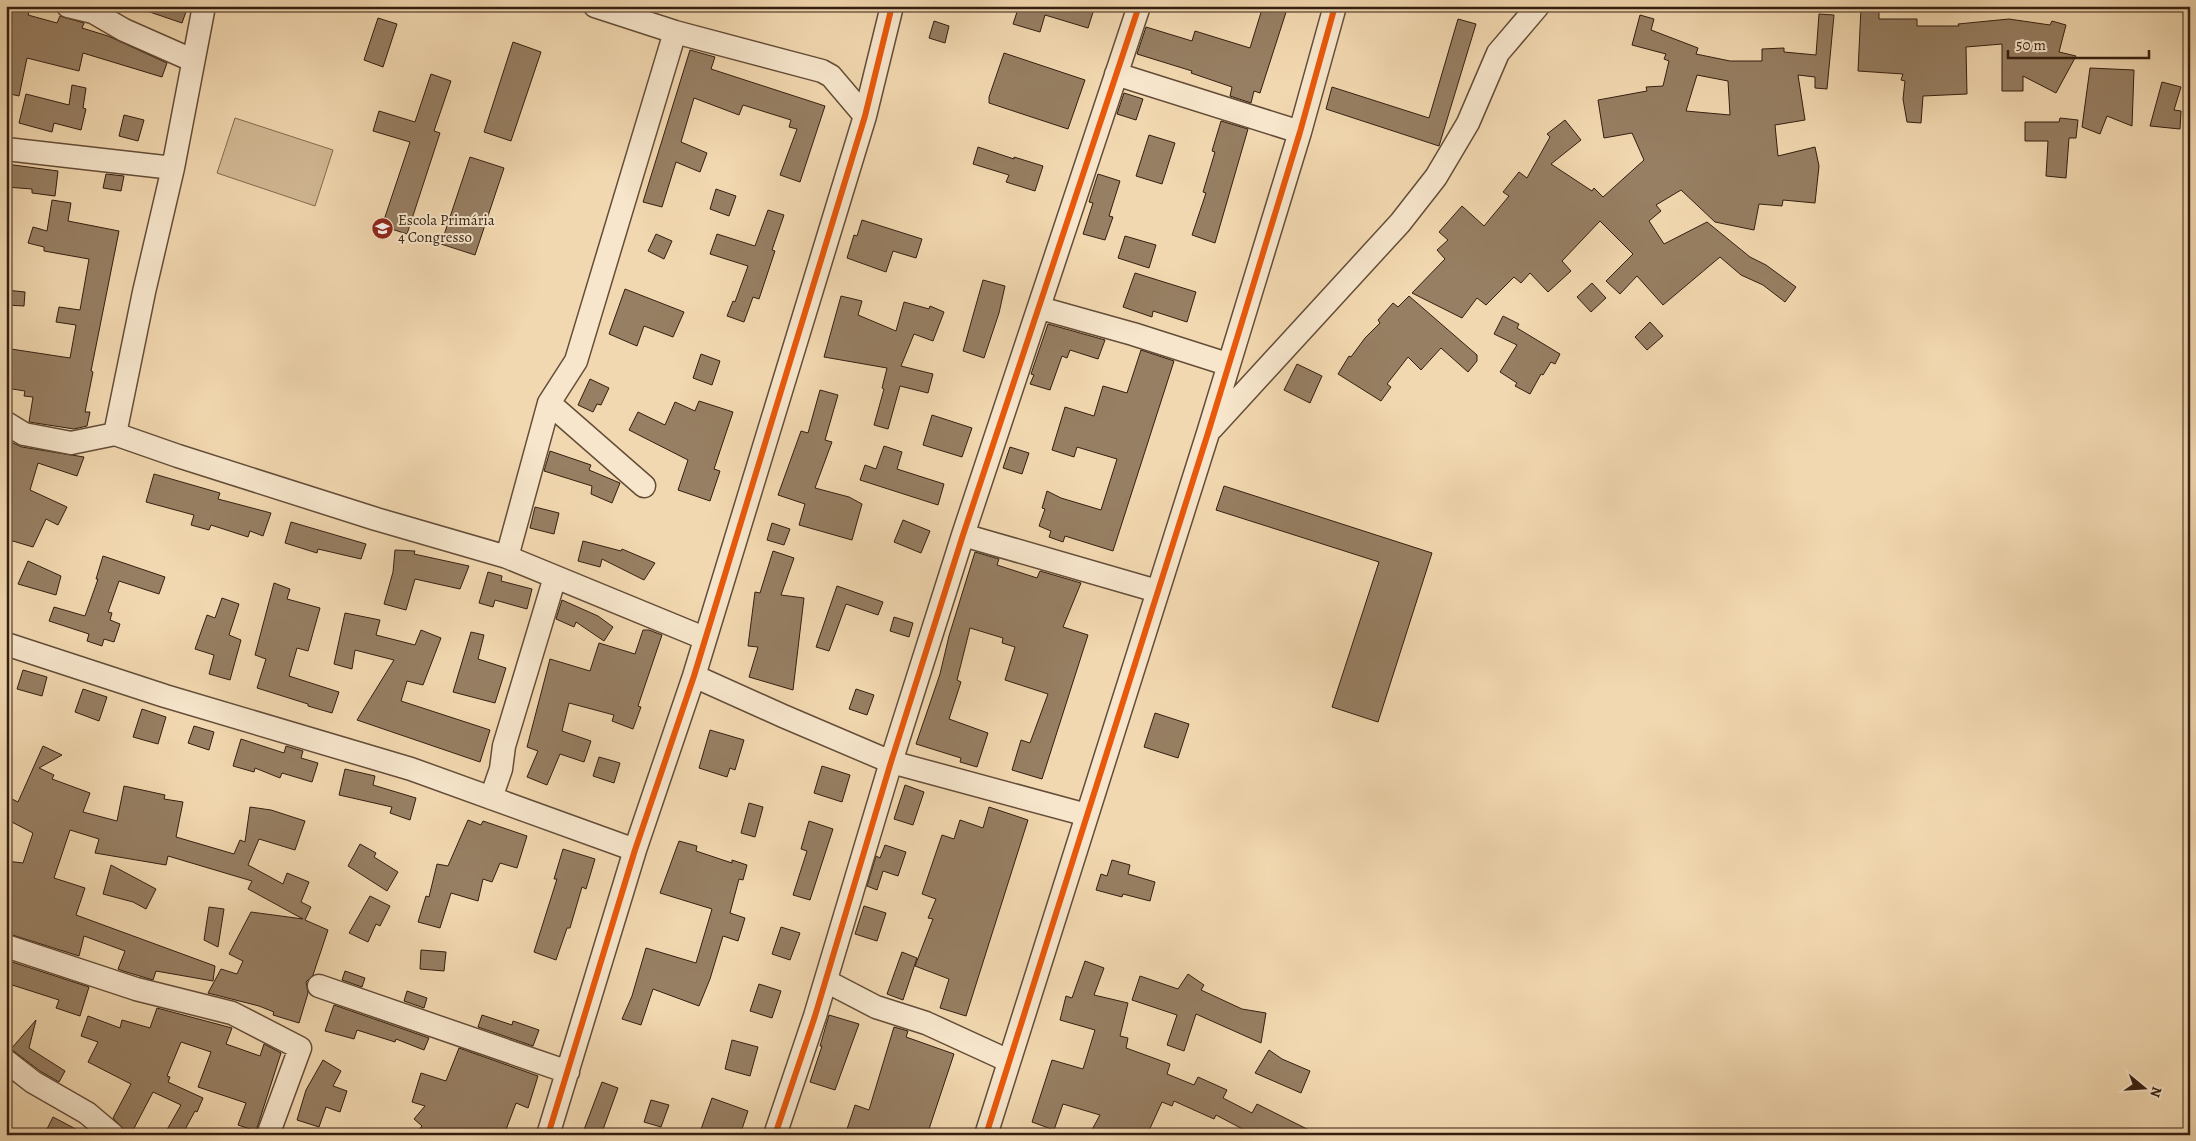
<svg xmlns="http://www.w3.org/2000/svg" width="2196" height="1141" font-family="Alegreya,serif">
<rect width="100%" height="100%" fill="#f2d8b0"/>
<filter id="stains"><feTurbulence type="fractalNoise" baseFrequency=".004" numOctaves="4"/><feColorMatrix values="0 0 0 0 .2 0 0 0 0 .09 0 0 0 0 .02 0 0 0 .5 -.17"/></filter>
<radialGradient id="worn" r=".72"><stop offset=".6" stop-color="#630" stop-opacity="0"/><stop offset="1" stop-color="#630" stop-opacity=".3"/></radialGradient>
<path fill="#d2b995" stroke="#836c52" d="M235,118l98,32 -18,56 -98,-33z"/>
<path fill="#977f63" stroke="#341f10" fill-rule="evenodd" d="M6,6h25l-3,9 29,8 3,-7 24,7 -2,5 26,8 59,27 -5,14 -79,-24 -4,18 -52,-13 -8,38 -13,-3z
M141,6h47l-6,17 -41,-14z
M1019,6h76l-7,22 -43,-13 -5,17 -27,-8z
M1263,6h25l-28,87 -6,-2 -3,12 -21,-7 2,-9 -41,-14 1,-2 -55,-17 9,-27 46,14 3,-10 55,17z
M1861,8h18v11h38v7h42l-1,-2 51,-5 41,6 2,-4 14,4 -7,27 17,4 -20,37 -33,-17v15h-21v-47l-36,3 1,47 -44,2 -2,27 -14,-1 -4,-23 2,-18 -4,-1 2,-6 -45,-3z
M1819,14l15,1 -7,74 -12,-1v-11l-17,-2 7,45 -30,5 3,31 37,-9 4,19 -4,37 -32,-3 -1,6 -23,-2 -5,26 -39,-8 -34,-32 -25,15 5,6 -12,10 15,23 43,-22 43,35 16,8 30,22 -11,15 -22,-17 -22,-10 -21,-18 -57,48 -26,-29 -17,18 -14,-13 27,-27 -33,-33 -38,40 9,10 -23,21 -18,-19 -9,10 -7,-6 -28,28 -9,-7 -15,20 -50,-25 33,-34 -8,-9 11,-10 -9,-8 23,-26 22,20 25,-30 -6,-4 16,-20 8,6 23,-41 -3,-3 18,-14 16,20 -30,24 41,27 2,-3 9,9 41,-37 -12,-27 -28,5 -6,-38 49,-9 -1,-4 17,-1 6,-25 -5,-2 2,-5 -34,-9 8,-30 14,4 -3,11 47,18 -2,6 34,7h32v-12l22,-1v4l32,3zM1697,75l31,6 2,34 -44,-4z
M378,18l19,6 -14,43 -19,-7z
M1458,19l18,5 -37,122 -113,-37 6,-22 97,31z
M934,21l15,5 -4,17 -16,-5z
M513,42l28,10 -30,89 -27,-9z
M690,50l25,7 -4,12 114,37 -25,76 -20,-7 17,-46 -8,-2 2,-7 -48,-15 -4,10 -45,-17 -13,44 26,11 -7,19 -24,-10 -14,45 -19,-5z
M1004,53l81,27 -17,49 -79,-26v-6z
M2090,68l44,2 -2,56 -25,-10 -7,18 -18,-7z
M431,74l20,7 -17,50 6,2 -33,101 -25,-8 28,-84 -37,-11 6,-20 36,11z
M2162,82l19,5 -7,23 7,1 -1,18 -30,-3z
M72,85l14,3 -3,20 3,1 -5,21 -27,-7 -2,9 -33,-9 7,-29 43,11z
M1124,93l19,6 -7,21 -19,-6z
M124,115l20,5 -6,21 -19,-5z
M2060,118l18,2 -2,18h-7l-3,40 -20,-2 2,-35h-23v-19h34z
M1221,121l27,8 -33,114 -23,-8 14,-42 -3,-1 12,-40 -3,-1z
M1149,135l26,8 -13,41 -26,-8z
M978,147l36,12v-2l29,9 -8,25 -29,-9 3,-7 -36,-11z
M470,157l34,11 -29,87 -34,-11z
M6,164l52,7 -3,25 -23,-3v-4l-26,-2z
M106,174l18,2 -3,15 -18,-3z
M1098,174l22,7 -11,35 4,1 -8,23 -22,-6 10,-31 -4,-1z
M716,189l20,7 -7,20 -19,-7z
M52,200l19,3 -3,18 51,10 -28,140 2,1 -8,40h5l-3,14 -13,3 -45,-7 4,-25 -9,-1 1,-5 -19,-3 5,-39 59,9 6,-33 -20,-3 3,-15 21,3 9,-51 -45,-8v-4l-16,-4 5,-16 14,4z
M768,210l16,5 -12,35 3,1 -16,48 -6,-2 -9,25 -17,-6 6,-15 2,1 13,-36 -38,-12 7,-20 38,12z
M862,220l60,19 -6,19 -23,-7 -7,21 -39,-14 7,-23 3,1z
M656,234l16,7 -8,18 -16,-8z
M1125,236l31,9 -7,23 -31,-10z
M1135,273l61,19 -9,30 -34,-11 -1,6 -29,-10z
M983,280l22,6 -6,27 -15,45 -21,-7z
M1592,283l14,15 -15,14 -14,-15z
M625,289l59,23 -11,25 -29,-11 -7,20 -28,-12z
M6,290l19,2 -1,14 -18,-1z
M841,296l21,5 -4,14 38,16 8,-29 25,7 1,-3 14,6 -11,29 -19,-7 -13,32 32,8 -5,19 -28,-7 -12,43 -14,-4 10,-36 -2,-1 5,-20 -63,-11z
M1409,296l68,59v6l-9,11 -27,-24 -20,22 -13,-13 -21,27 4,3 -10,14 -43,-27 11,-18 2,1 14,-19 15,-15 -2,-3 15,-17 5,4z
M1503,316l16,8 -2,4 43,26 -5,10 -4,-2 -8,13 -2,-1 -11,20 -15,-8 2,-3 -17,-11 17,-27 -23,-11z
M1650,322l13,14 -16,14 -12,-13z
M1048,324l57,16 -7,19 -28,-9 -3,8 -5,-2 -12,34 -20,-6 4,-9 -3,-1z
M1141,350l33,11 -61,190 -48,-15 -2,6 -14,-5 2,-6 -12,-5 6,-17 -3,-1 5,-17 14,7 40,12 16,-51 -40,-12 -3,10 -22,-7 13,-43 29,9 9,-30 24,7z
M701,354l19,7 -8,24 -19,-7z
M1297,364l25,12 -12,27 -26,-13z
M590,379l19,9 -8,17 -4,-1 -4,8 -15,-7z
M820,390l18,5 -13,45 7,2 -17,46 34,9 13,7 -10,36 -53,-15 6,-21 -27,-9 23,-64 7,2z
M699,401l34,11 -19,57 6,2 -10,30 -32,-11 10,-30 -59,-30 9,-18 27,13 10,-23 20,9z
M932,415l40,13 -10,29 -39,-12z
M6,440l16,7 62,10 -7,19 -39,-13 -8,27 37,17 -9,18 -12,-6 -13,28 -27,-8z
M884,446l18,6 -5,17 47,15 -6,21 -78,-25 5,-15 11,4z
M1010,447l19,6 -7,21 -19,-6z
M550,451l41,14 -2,5 31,13 -8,20 -21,-9 1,-8 -48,-15z
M154,474l66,19 -2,6 53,14 -8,23 -13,-5 -2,6 -37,-12 -2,5 -18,-5 3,-10 -48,-13z
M1224,486l208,67 -54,169 -46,-15 47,-145 -163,-52z
M535,507l24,6 -5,21 -24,-6z
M903,520l27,11 -9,22 -27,-11z
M291,522l75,22 -5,15 -43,-10 -1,4 -32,-10z
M772,523l18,6 -6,16 -17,-5z
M583,541l38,10 1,-2 33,14 -11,17 -42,-21 -2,8 -22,-6z
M395,550l20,1 -1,3 55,12 -9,23 -45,-10 -9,31 -22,-6 9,-32z
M773,551l21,7 -13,37 23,3 -11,92 -44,-13 9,-30 -10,-1 7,-54 5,1z
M975,552l24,7 -2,6 40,13 3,-7 41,12 -18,44 25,8 -46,144 -30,-9 9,-30 9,3 18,-49 -43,-14 10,-33 -13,-4 1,-5 -33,-10 -13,52 4,2 -12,37 39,14 -11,34 -17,-5 1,-4 -45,-14 24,-70 9,-38z
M103,556l62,21 -6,17 -40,-13 -11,31 4,1 -2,7 10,4 -6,18 -10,-3 -2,7 -15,-5 2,-7 -40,-13 5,-14 31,9 13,-37h-2z
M28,561l33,15 -5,19 -38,-11z
M488,572l14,4 -1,5 31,8 -5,20 -32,-9 -2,7 -14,-4z
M274,583l16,6 -3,10 33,9 -12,43 -11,-3 -8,28 50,16 -7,21 -24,-7v-2l-51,-16 9,-29 -11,-4z
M837,586l46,16 -5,13 -32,-11 -17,47 -13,-4z
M222,598l17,6 -10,31 12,5 -11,40 -21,-6 5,-19 -19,-6 12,-34 8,3z
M562,600l36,16 15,11 -9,14 -28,-19 -2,5 -18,-8z
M345,613l35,7 -4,15 39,10 6,-15 20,8 -18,47 -16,-4 -6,20 89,29 -10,32 -123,-42 37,-60 -39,-10 -3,19 -18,-5z
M894,617l19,6 -4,14 -19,-6z
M643,630h6l13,5 -24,71 3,1 -8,22 -21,-8 2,-6 -45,-12 -7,28 29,10 -7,21 -24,-8 -13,31 -20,-8 11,-26 -11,-4 23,-88 40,12 9,-28 36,11z
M471,632l13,3 -6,24 28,9 -11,35 -42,-11z
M23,670l24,7 -5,19 -25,-7z
M83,689l24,8 -8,24 -24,-9z
M856,689l18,6 -7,20 -18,-6z
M142,709l24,8 -8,27 -25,-7z
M1155,713l34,11 -11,34 -34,-11z
M194,726l20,6 -5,18 -21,-7z
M710,730l34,10 -9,30 -5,-2 -3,9 -28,-9z
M241,739l43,14 2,-7 17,5 -2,7 17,5 -6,19 -30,-9 -2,5 -25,-10 -1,4 -21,-6z
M43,746l19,9 -23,13 15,7 -2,4 38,14 -7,19 34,9 7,-35 41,9 -1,4 19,3 -7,35 58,17 6,-14 5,2 5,-35 21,3 34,11 -10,29 -36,-11 -11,26 35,19 4,-11 22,9 -8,20 10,5 -6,13 23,10 -15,45 -7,7 2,11 -9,30 -26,-8 1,-3 -15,-6 -51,-13 13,-24 16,5 6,-13 -14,-7 22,-42 52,7 -55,-30 4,-8 -84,-25 -2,9 -71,-12 4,-14 -29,-9 -16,48 31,10 -9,27 139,51 -2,15 -57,-10 -3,9 -30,-9 -5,-2 7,-18 -41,-15 -5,20 -73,-23v-72l17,2 10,-30 -27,-14v-23l12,6z
M599,757l21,6 -6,20 -21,-7z
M822,766l28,9 -8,27 -28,-9z
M345,769l30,7 -2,9 43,13 -6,22 -20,-7 2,-6 -53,-12z
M905,785l19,7 -11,33 -19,-6z
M749,803l14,4 -8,30 -14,-4z
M989,807l39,13 -62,196 -26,-8 9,-29 -34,-13 18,-47 -5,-1 8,-19 -14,-5 20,-59 12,4 6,-19 23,8z
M468,820l13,5 2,-4 44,15 -10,32 -17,-5 -8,19 -9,-3 -5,22 -27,-8 -11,35 -22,-6 8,-26 3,1 8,-33 11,2z
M809,821l24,8 -23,71 -17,-5 14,-44 -6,-2z
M679,841l18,5 -1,5 36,12v-3l15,5 -4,15 -4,-1 -9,34 15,5 -7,23 -15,-5 -13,43 -11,27 -46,-17 -12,36 -19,-6 10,-23 14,-48 50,15 16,-54 -52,-16z
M360,844l16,9 -2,4 24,15 -11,19 -39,-25z
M885,845l21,7 -8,24 -15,-5 -6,19 -10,-4 9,-30 4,2z
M563,849l32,10 -9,30 -4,-2 -12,41h-3l-11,32 -22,-8 23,-73h-3z
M1112,860l18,5 -2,9 27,8 -5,19 -27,-7 -1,3 -26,-7 5,-16 6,2z
M111,865l45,24 -10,20 -13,-7 -30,-8z
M370,896l20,10 -10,20 -4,-2 -8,18 -19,-9z
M864,906l22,7 -9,28 -22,-7z
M209,907l15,2 -6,38 -14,-7z
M781,927l19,6 -10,27 -18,-6z
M421,950l25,2 -2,19 -24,-2z
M902,952l15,6 -14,42 -16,-6z
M6,960l83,27 -9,29 -24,-8 3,-8 -53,-17z
M1085,961l19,7 -10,27 34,8 -8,33 8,2 -2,10 44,16 -3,10 27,11 4,-8 29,13 -4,8 29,15 5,-9 62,31h-65l-38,-20 -2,4 -40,-18 -2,5 -10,-4 -15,33h-58l11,-20 -37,-11 -9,26 -22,-8 20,-62 31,9 12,-39 -35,-10 6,-24 6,2z
M345,971l20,7 -3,9 -20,-7z
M1188,974l16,11 -3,5 41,19 24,4 -5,30 -65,-29 -12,37 -17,-6 10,-30 -45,-15 8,-24 38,13z
M759,984l22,7 -9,27 -22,-7z
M407,991l20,7 -3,10 -20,-7z
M334,1005l95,33 -5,12 -28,-11 -1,3 -38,-12 -3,9 -29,-8z
M157,1008l75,20 -6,16 34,12 4,-12 17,9 -25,78 -18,-6 8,-22 -48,-16 13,-35 -30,-10 -14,34 3,1 -2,5 35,16 -6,14 -2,-1 -13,24h-18l17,-30 -28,-13 -22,42 -6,-3 -12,-13 18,-34 -43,-22 10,-20 -17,-6 7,-20 32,12 2,-8 28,8z
M482,1015l30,10 1,-4 26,9 -6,16 -55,-19z
M829,1015l30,9 -24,66 -25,-8 12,-36h-2z
M36,1020l-7,28 36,23 -6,11 -19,-11 -29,-22z
M894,1027l14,4 -2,6 48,17 -27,81h-82l10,-30 14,5z
M732,1040l26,7 -8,29 -25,-7z
M459,1048l79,28 -10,32 -12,-5 -12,32h-89l7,-9 -8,-7 11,-13 -13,-4 9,-29 25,8z
M1269,1050l13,9 28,12 -9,22 -46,-20z
M323,1060l18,11 -8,15 14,5 -7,21 -14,-5 -7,20 -22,-7 9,-30z
M602,1082l16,6 -17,47h-19z
M712,1098l36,13 -8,24h-41z
M651,1100l18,5 -8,22 -17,-5z
M53,1117l34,18h-43z"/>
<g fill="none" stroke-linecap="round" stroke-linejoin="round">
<defs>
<path id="street" d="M68,6l25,6 31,18 68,30
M204,6l-31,162 -29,124 -29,142 63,22 198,63 131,38 197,81
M595,6l80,26 147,39 9,5 34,40
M1116,74l184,58
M6,149l167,19
M1040,308l93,26 94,30
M549,403l95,83
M6,423l18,11 47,9 44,-9
M1212,428l188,-205 36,-46 32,-54 30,-70 40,-47
M963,535l194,56
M507,557l42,-154 27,-42 99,-329
M6,644l159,52 246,73 224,81
M694,676l89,40 108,46 196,53
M491,798l10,-29 3,-23 51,-169
M6,946l130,43 96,24 68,35 -32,87
M826,981l50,26 50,16 83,38
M319,986l249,86
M6,1061l27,21 54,31 26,22
M548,1135l87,-285 59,-174 171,-560 27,-110
M775,1135l40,-119 76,-254 72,-227 176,-529
M986,1135l222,-702 92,-301 35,-126"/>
</defs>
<use href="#street" stroke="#644d38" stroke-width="25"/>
<use href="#street" stroke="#f7e6cc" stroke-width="22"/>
<defs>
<path id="cycleway" d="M548,1135l87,-285 59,-174 171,-560 27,-110
M775,1135l40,-119 76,-254 72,-227 176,-529
M986,1135l222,-702 92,-301 35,-126"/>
</defs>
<use href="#cycleway" stroke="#f7e6cc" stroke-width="9"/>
<use href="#cycleway" stroke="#e8590c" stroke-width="6"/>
</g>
<defs>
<symbol id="school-disc" viewBox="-11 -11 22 22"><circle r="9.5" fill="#8f2418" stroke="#f7e6cc"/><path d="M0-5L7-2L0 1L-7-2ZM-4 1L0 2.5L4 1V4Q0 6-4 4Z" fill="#fff"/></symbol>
</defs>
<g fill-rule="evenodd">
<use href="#school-disc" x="370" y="216" width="25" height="25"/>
</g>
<g text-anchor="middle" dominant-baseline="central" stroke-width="4" stroke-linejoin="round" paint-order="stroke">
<g font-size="15" fill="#341f10" stroke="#f7e6cc" text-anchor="start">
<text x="398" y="220">Escola Primária<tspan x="398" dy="17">4 Congresso</tspan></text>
</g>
</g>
<rect width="2196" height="1141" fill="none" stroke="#f2d8b0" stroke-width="25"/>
<rect x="8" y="8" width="2181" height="1126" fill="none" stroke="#341f10" stroke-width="2.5"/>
<rect x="12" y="12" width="2171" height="1116" fill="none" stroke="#341f10"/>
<g transform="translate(2144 1088) rotate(108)" stroke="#f7e6cc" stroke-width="4" paint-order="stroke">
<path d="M0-4L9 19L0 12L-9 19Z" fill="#341f10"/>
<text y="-8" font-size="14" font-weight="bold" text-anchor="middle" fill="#341f10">N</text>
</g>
<path d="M2008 50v8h141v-8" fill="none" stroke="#341f10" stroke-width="2.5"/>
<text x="2016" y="50" font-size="15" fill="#341f10" stroke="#f7e6cc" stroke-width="4" paint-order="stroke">50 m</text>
<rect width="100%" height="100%" filter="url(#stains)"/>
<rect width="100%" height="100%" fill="url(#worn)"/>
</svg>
